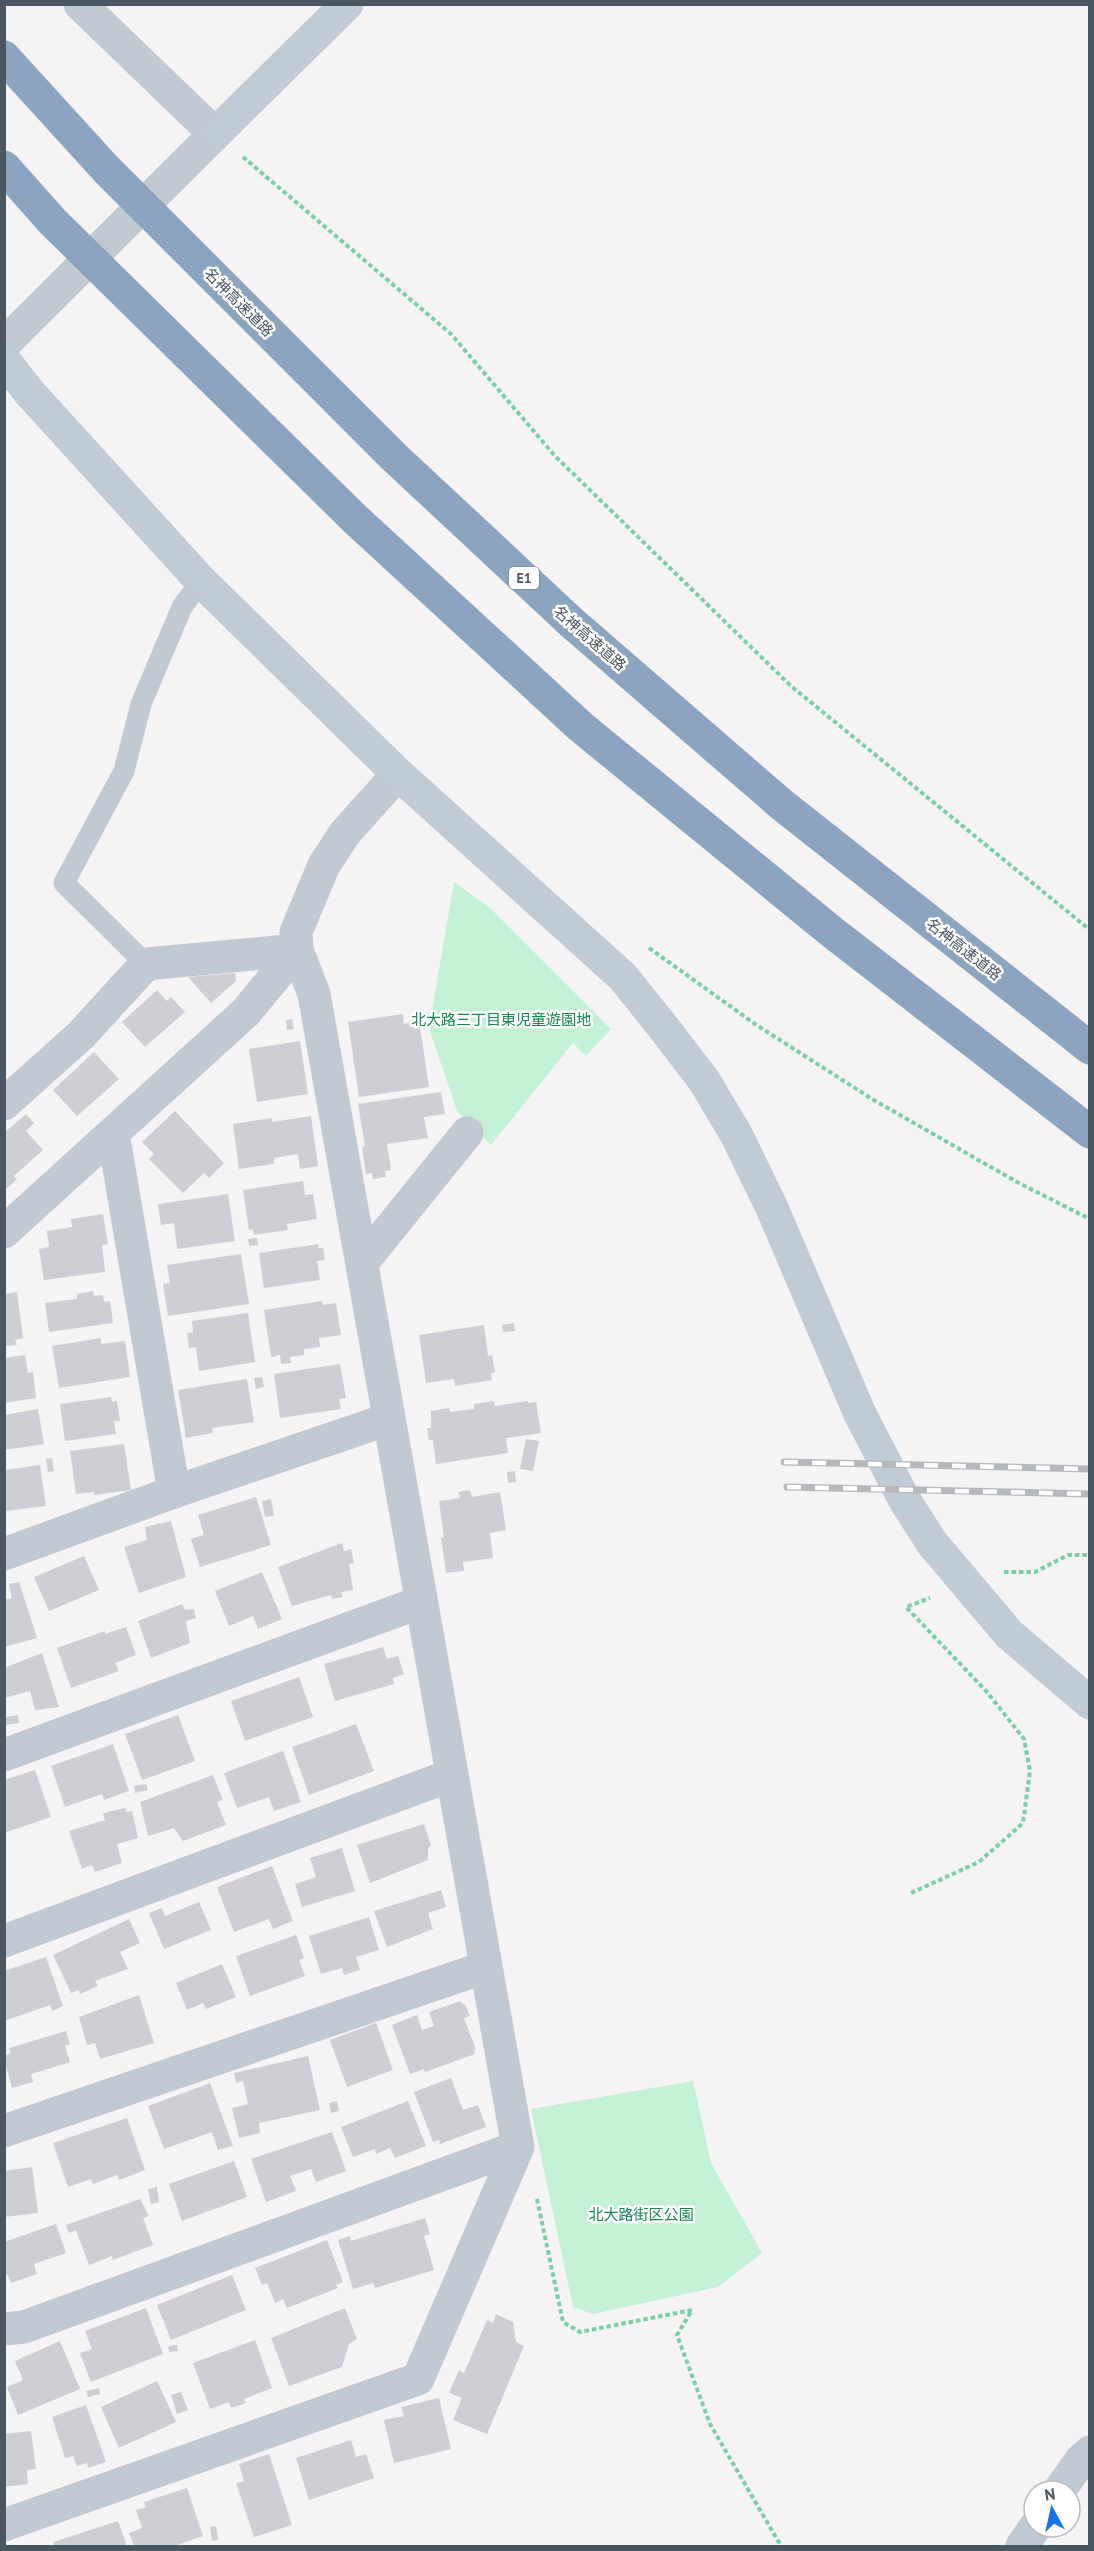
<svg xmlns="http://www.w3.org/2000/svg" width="1094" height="2551" font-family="'PT Sans','Noto Sans JP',sans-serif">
<rect width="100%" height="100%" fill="#f5f3f3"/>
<path fill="#c3f1d5" d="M454,882l35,25 122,122 -25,27 -13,-13 -82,102 -34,-34 -28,-83z
M693,2081l18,82 51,90 -44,34 -125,27 -20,-7 -42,-198z"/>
<path fill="#cdcfd5" d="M235,973l1,8 -25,22 -23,-26z
M157,990l10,11 4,-4 14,15 -40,35 -23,-25z
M403,1014l1,10 15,-3 10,66 -70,10 -11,-75z
M292,1019l2,10 -7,1 -1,-10z
M300,1041l8,53 -51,8 -8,-53z
M94,1052l25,27 -42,37 -24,-26z
M441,1092l4,22 -21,3 4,21 -41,6 4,26 -6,1 1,6 -13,2 -1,-6 -6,1 -4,-27 3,-1 -7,-42z
M175,1111l49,52 -15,15 -5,-5 -21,20 -34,-34 5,-5 -12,-12z
M26,1114l8,9 -8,8 17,19 -29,26 3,3 -13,12v-58z
M311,1116l7,50 -18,3 -2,-15 -24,4v6l-35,5 -6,-45 39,-6v4z
M303,1181l2,14 8,-1 4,25 -30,5 1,6 -34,5 -1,-6 -4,1 -6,-40z
M228,1194l7,47 -58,8 -3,-26 -13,2 -3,-21z
M103,1214l5,30 -6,1 3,27 -61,8 -5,-31 10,-2 -2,-16 25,-4 -1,-8z
M257,1238l1,7 -9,1 -1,-7z
M318,1244l1,4h4l2,12 -8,1 3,19 -56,8 -5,-35z
M241,1254l8,50 -81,12 -5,-32 7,-1 -3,-18z
M93,1291l1,5 9,-1 1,7 6,-1 3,22 -64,9 -4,-29 32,-4v-5z
M17,1292l6,46 -8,2 2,5 -13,1v-52z
M322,1301l1,4 13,-2 5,32 -22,3 1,9 -16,2v6l-14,2 1,6 -10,1 -1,-9 -9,2 -7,-47z
M248,1313l7,49 -56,9 -3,-24 -7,1 -2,-15 6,-1 -1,-11z
M514,1323l1,8 -12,1 -1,-7z
M484,1325l4,31 4,-1 3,17 -4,2 1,6 -37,6 -1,-7 -28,4 -7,-48z
M101,1338v6l24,-3 5,36 -71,11 -7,-42z
M25,1355l3,18 5,-1 3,26 -32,5v-45z
M340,1364l6,34 -7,1 2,10 -61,9 -6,-44z
M262,1377l2,10 -8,2 -2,-11z
M247,1379l7,43 -42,6 1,5 -27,5 -8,-48z
M111,1397l1,5 5,-1 3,20h-6l2,13 -51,7 -5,-37z
M494,1401l1,5 33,-5v2l8,-1 5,31 -35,5 2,15 -72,11 -3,-24h-4l-2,-12h4v-17l18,-3 1,4 24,-3v-5z
M38,1409l6,35 -40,6v-35z
M526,1439l13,2 -6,30 -13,-2z
M124,1444l7,46 -37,5v-3l-18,2 -6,-43z
M52,1458l2,13 -6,1 -2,-13z
M40,1465l6,41 -41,5v-41z
M515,1471l1,11 -8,1 -1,-11z
M470,1490l2,7 28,-5 6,38 -16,3 3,25 -30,4 1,9 -18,2 -5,-35 3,-1 -5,-36 21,-3 -2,-6z
M256,1497l15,48 -71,22 -9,-28 13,-4 -6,-20z
M271,1499l3,17 -9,1 -3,-16z
M171,1521l15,56 -47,16 -15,-46 23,-7 -2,-13z
M342,1543l2,8 7,-2 3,14 -5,1 4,26 -12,2 2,5 -11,2 -1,-4 -39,11 -14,-39z
M84,1556l15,34 -50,21 -15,-34z
M262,1572l20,47 -24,10 -5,-13 -24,10 -14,-35z
M19,1582l18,56 -33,9v-47l8,-2 -3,-14z
M182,1604l3,6 9,-1 2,9 -10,3 4,22 -39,15 -13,-37z
M126,1627l10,28 -21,8 4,8 -48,17 -14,-40 48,-17v3z
M383,1647l4,12 11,-3 6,18 -11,4 1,6 -59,17 -11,-37z
M42,1653l17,54 -24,3 -5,-19 -26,7v-30z
M299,1677l14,40 -68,24 -14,-40z
M18,1715l1,8 -13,2 -1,-8z
M178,1715l17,46 -53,19 -17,-46z
M356,1724l18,47 -65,24 -17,-48z
M113,1744l16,47 -25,9 -2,-6 -37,13 -14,-41z
M283,1751l18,51 -27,9 -5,-14 -32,11 -13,-35z
M35,1770l16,47 -47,16v-53z
M213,1775l10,25 -6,2 9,23 -43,16 -9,-13 -26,8 -8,-34z
M146,1784l2,6 -13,3 -1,-7z
M125,1808l1,4 6,-1 6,27 -21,6 5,19 -27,9 -3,-7 -10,4 -13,-38 36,-11 -2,-7z
M424,1824l7,21 -3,3v12l-58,23 -13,-38z
M342,1848l13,43 -53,16 -7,-23 21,-7 -6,-19z
M272,1866l21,55 -20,8 -4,-10 -35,13 -17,-45z
M441,1890l5,17 -18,6 5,16 -46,18 -13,-36z
M199,1902l12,28 -47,19 -15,-36 13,-5 3,8z
M369,1917l10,33 -23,7 4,13 -16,5 -2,-7 -21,6 -12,-38z
M129,1919l11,24 -20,9 8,17 -33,12 3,5 -18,8 -1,-4 -8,3 -18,-38z
M296,1935l8,23 -5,2 6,16 -55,20 -14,-40z
M46,1957l17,49 -11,5 -2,-6 -46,16v-50z
M222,1964l14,33 -30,12 -3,-6 -16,7 -11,-27z
M139,1995l15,48 -54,16 -5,-16 -8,2 -8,-28z
M460,2001l6,5 4,10 -6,2 12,32h-2l1,4 -50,18 -1,-3 -14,5 -18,-49 25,-10 5,15 12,-4 -5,-14z
M376,2023l17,47 -46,17 -17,-47z
M66,2031l4,13 -5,2 5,16 -39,12 2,8 -21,6 -8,-29v-3l7,-3 -2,-5z
M308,2056l12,54 -61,13 1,10 -21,5 -7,-30 16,-4 -5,-23 -7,2 -2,-10z
M451,2078l12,32 15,-5 8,22 -46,17 -1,-4 -6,2 -19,-50z
M210,2083l23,63 -15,4 -6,-18 -48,17 -16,-43z
M337,2101l2,10 -8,2 -2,-10z
M408,2101l18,45 -31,12 -5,-10 -14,6 -1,-5 -22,8 -12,-30z
M127,2118l18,52 -26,10 -2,-5 -24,9 -2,-5 -23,8 -15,-44z
M332,2132l14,39 -30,11 -5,-13 -21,7 6,15 -30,11 -15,-43z
M234,2161l13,36 -65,24 -13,-37z
M32,2167l6,46 -34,4v-46z
M157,2187l2,15 -8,2 -3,-15z
M140,2199l9,17 -6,2 10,27 -40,15 -1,-4 -23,9 -13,-35 -7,3 -3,-8z
M425,2218l5,16 -6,2 10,34 -59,18 -2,-5 -20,6 -15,-49 12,-4 1,5z
M56,2224l10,29 -32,11 3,10 -26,9 -3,-8h-4v-33z
M327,2240l16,42 -7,3 2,3 -51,20 -4,-9 -8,4 -8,-20 -5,2 -7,-17z
M232,2275l14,35 -75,30 -14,-35z
M146,2308l17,46 -72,28 -11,-29 12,-4 -7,-18z
M345,2308l12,31 -8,5 -7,23 -53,19 -18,-48z
M496,2314l17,8 3,20 8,4 -37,88 -34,-14 9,-22 -13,-5 10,-23 5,3 23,-53 6,3z
M255,2340l17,48 -28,11 2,4 -15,5 -2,-6 -19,7 -17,-46z
M60,2341l20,48 -62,26 -11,-28 16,-7 -8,-19z
M177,2345l1,6 -9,1 -1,-6z
M157,2381l19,41 -57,26 -18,-41z
M99,2388l1,6 -12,3 -2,-6z
M181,2392l7,18 -11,4 -6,-19z
M439,2398l12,51 -57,14 -10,-43 20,-4 -3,-9z
M86,2405l20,57 -18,6 -1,-5 -10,3 -4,-10 -8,2 -13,-41z
M31,2431l5,38 -9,1 1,14 -24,3v-53z
M351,2440l5,17 10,-3 8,24 -65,22 -13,-42z
M269,2454l23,71 -38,12 -18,-54 8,-2 -5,-17z
M187,2488l16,48 -29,10h-40l-5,-13 13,-5 -6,-18 10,-3 -2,-5z
M118,2521l9,25h-72l-2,-4z
M216,2526l2,14 -6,1 -2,-14z"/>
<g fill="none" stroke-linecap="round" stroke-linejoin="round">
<path stroke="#7ad0a6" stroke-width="4" stroke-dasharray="4.5 3" stroke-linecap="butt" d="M243,157l208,177 104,122 236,230 299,244
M649,948l106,76 117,75 145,83 73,37
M1004,1572h31l33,-17h22
M911,1893l68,-31 44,-39 7,-52 -6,-32 -37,-47 -81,-85 24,-9
M537,2199l26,123 17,10 112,-22 -15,25 33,89 71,122"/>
<path stroke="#c1cad2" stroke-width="21" d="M146,964l-82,-81 60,-112 17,-67 41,-97 19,-26"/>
<path stroke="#c1cad2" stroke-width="33" d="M4,344l211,-210 -135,-130
M4,1104l77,-69 65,-71 151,-14 17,44 204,1153 -100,232 -414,146
M113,1133l61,359
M4,1232l242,-220 51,-62 -1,-18 28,-67 21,-32 53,-59
M362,1263l105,-130
M4,1554l170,-62 215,-73
M4,1755l417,-153
M4,1941l448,-166
M4,2131l482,-164
M4,2329l20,-2 494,-180
M1059,2491l22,-31 9,-8
M1022,2546l13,-19"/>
<path stroke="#c1cbd6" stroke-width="33" d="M215,134l132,-130
M4,360l25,32 172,189 197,193 225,203 44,55 38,50 32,54 35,72 88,206 44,85 28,44 77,91 81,69"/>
<path stroke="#8ba5c1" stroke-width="33" d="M4,57l102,112 288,288 177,165 210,182 309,244
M4,167l49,55 301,296 227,209 251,205 258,200"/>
<defs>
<path id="rail" d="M784,1462l306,7
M787,1487l303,7"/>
</defs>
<use href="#rail" stroke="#b5b8bd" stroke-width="7"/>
<use href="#rail" stroke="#fff" stroke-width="4.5" stroke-dasharray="14" stroke-linecap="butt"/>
</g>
<g text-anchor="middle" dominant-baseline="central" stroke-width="5" stroke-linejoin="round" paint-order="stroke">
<rect fill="#fff" stroke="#808990" stroke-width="1.5" x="509" y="567" width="30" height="22" rx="4.5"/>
<g font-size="14" font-weight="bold" fill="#4a5661">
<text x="524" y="578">E1</text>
</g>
<g font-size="15" fill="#4a5661" stroke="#fff">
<text transform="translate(239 302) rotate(45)">名神高速道路</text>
<text transform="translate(590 638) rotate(41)">名神高速道路</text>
<text transform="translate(964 949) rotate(38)">名神高速道路</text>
</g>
<g font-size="15" fill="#17864f" stroke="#fff">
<text x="501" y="1019">北大路三丁目東児童遊園地</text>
<text x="641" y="2214">北大路街区公園</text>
</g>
</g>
<rect width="1094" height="2551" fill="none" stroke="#4a5661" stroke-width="12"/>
<g transform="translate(1052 2509) rotate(352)"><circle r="28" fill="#ffffff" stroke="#b7bbc0" stroke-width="1.5"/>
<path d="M0-4.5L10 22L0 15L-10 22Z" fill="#1a73e8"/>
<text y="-9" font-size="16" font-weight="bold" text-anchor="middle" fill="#4a5661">N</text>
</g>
</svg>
